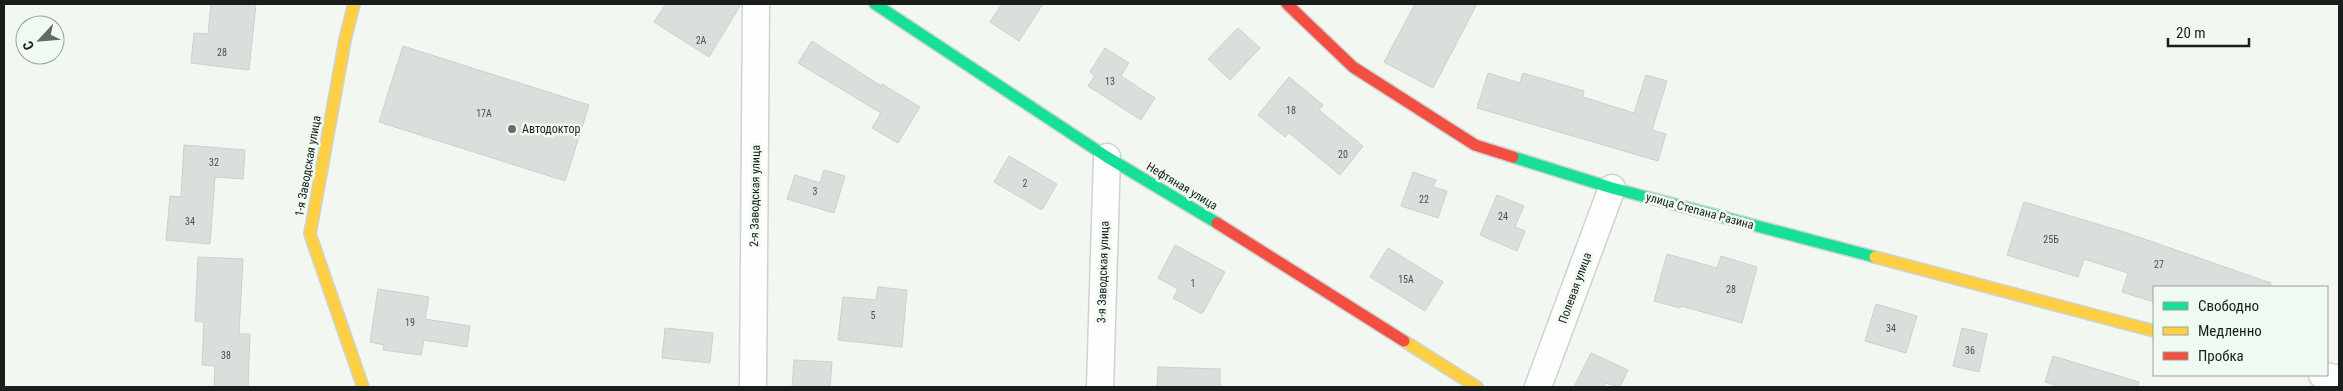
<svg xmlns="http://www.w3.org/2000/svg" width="2343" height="391" font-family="'Roboto Condensed',sans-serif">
<rect width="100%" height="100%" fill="#f2f7f2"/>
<path fill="#dadfdc" stroke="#ccd0ce" d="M211,4h45l-7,66 -58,-7 3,-30 14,1z
M666,4h75l-32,53 -55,-35z
M1002,4h41l-24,37 -29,-19z
M1415,4h62l-44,84 -49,-26z
M1238,28l22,20 -30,32 -22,-21z
M812,41l69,45 1,-2 38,23 -22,36 -26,-15 9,-15 -83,-50z
M403,46l186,59 -24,76 -186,-59z
M1105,48l24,15 -8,13 34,22 -14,22 -53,-34 7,-10 -5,-4z
M1488,73l32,10 3,-10 61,18 -1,6 51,16 12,-38 21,6 -15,49 14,4 -8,27 -181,-53z
M1289,77l34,28 -4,5 44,36 -23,29 -51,-42 -4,4 -27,-22z
M184,145l61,5 -2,29 -28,-2 -5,67 -44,-4 4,-44 11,1z
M1009,156l48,28 -15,26 -48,-28z
M824,170l21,6 -11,37 -47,-14 8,-24 25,8z
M1413,172l23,8 -3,7 14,4 -9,27 -37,-12z
M1497,195l27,11 -9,21 10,4 -8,20 -37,-16z
M2024,202l103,31 144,50 -1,4h-116v15l-32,-10 6,-19 -44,-14 -6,18 -71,-22z
M1175,245l50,27 -23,42 -29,-16 5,-9 -20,-11z
M1388,248l55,34 -18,29 -55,-34z
M1667,254l50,14 4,-12 36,11 -15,56 -61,-17 -1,2 -26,-7z
M198,257l45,2 -4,75h11l-2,53h-34l1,-21 -13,-1 2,-43 -9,-1z
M878,287l29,3 -5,57 -64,-7 5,-43 33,3z
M378,289l51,8 -4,22 45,7 -3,21 -43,-7 -3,15 -38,-5 1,-5 -14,-3z
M1876,304l41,12 -11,37 -41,-12z
M665,328l48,5 -3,30 -48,-5z
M1962,328l25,6 -8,38 -26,-6z
M1591,353l37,17 -8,17 -15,-4 -2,4h-29z
M2053,356l86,26 -1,5h-77l-16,-5z
M794,360l38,2 -2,25h-38z
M1158,367l62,2v18h-63z"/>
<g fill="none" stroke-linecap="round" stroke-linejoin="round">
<defs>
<path id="street" d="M2322,375l17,4
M753,387l3,-383
M1100,387l7,-230
M1538,387l74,-199"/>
<path id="fast" d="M875,4l232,153 110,66
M1513,157l99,31 263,69"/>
<path id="slow" d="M354,4l-9,36 -35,194 53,153
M1875,257l279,74
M1404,341l73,46"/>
<path id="jam" d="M1287,4l66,63 122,78 38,12
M1217,223l187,118"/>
</defs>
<use href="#street" stroke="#ced3cf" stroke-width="29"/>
<use href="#fast" stroke="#ced3cf" stroke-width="14"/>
<use href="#slow" stroke="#ced3cf" stroke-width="14"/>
<use href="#jam" stroke="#ced3cf" stroke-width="14"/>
<use href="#street" stroke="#fdfefd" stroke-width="26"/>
<use href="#fast" stroke="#16e098" stroke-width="11"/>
<use href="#slow" stroke="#ffcf43" stroke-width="11"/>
<use href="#jam" stroke="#f24e42" stroke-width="11"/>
</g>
<circle fill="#666a66" stroke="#effaf0" stroke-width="2" cx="512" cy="129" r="5"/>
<g text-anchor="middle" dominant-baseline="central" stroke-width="5" stroke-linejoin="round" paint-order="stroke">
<g font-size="10" fill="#4b4f4c">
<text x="701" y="40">2А</text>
<text x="222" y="52">28</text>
<text x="1110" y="81">13</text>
<text x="1291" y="110">18</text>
<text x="484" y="113">17А</text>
<text x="1343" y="154">20</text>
<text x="214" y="162">32</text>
<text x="1025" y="183">2</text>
<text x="815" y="191">3</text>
<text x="1424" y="199">22</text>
<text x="1503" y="216">24</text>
<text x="190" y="221">34</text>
<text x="2051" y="239">25Б</text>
<text x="2159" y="264">27</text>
<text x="1406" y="279">15А</text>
<text x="1193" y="283">1</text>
<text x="1731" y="289">28</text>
<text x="873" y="315">5</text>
<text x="410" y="322">19</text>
<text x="1891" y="328">34</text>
<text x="1970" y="350">36</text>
<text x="226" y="355">38</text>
</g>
<g font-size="12" fill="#1a1e1a" stroke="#effaf0" text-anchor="start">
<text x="522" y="129">Автодоктор</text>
</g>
<g font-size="12" fill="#1a1e1a" stroke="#effaf0">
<text transform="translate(308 166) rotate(-80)">1-я Заводская улица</text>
<text transform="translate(1182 186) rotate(31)">Нефтяная улица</text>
<text transform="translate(755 196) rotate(-89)">2-я Заводская улица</text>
<text transform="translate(1700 211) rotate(15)">улица Степана Разина</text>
<text transform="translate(1103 272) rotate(-88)">3-я Заводская улица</text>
<text transform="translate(1575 288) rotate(-70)">Полевая улица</text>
</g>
</g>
<rect width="2343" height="391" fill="none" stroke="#1a1e1a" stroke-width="10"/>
<rect x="2153" y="286" width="175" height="90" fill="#effaf0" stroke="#9aa29a"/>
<rect x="2163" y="302" width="25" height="8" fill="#16e098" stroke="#9aa29a"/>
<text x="2198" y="311" font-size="15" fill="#1a1e1a">Свободно</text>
<rect x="2163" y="327" width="25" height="8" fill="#ffcf43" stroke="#9aa29a"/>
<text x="2198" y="336" font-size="15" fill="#1a1e1a">Медленно</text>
<rect x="2163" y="352" width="25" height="8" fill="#f24e42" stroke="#9aa29a"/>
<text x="2198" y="361" font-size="15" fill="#1a1e1a">Пробка</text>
<g transform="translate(40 40) rotate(244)"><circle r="24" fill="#effaf0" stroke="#9aa29a"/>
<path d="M0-4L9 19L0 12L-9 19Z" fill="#666a66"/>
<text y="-8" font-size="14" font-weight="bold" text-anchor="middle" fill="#1a1e1a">С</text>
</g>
<path d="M2168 38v8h81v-8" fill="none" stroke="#1a1e1a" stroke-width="2.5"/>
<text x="2176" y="38" font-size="15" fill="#1a1e1a" stroke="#effaf0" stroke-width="4" paint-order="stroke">20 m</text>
</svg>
